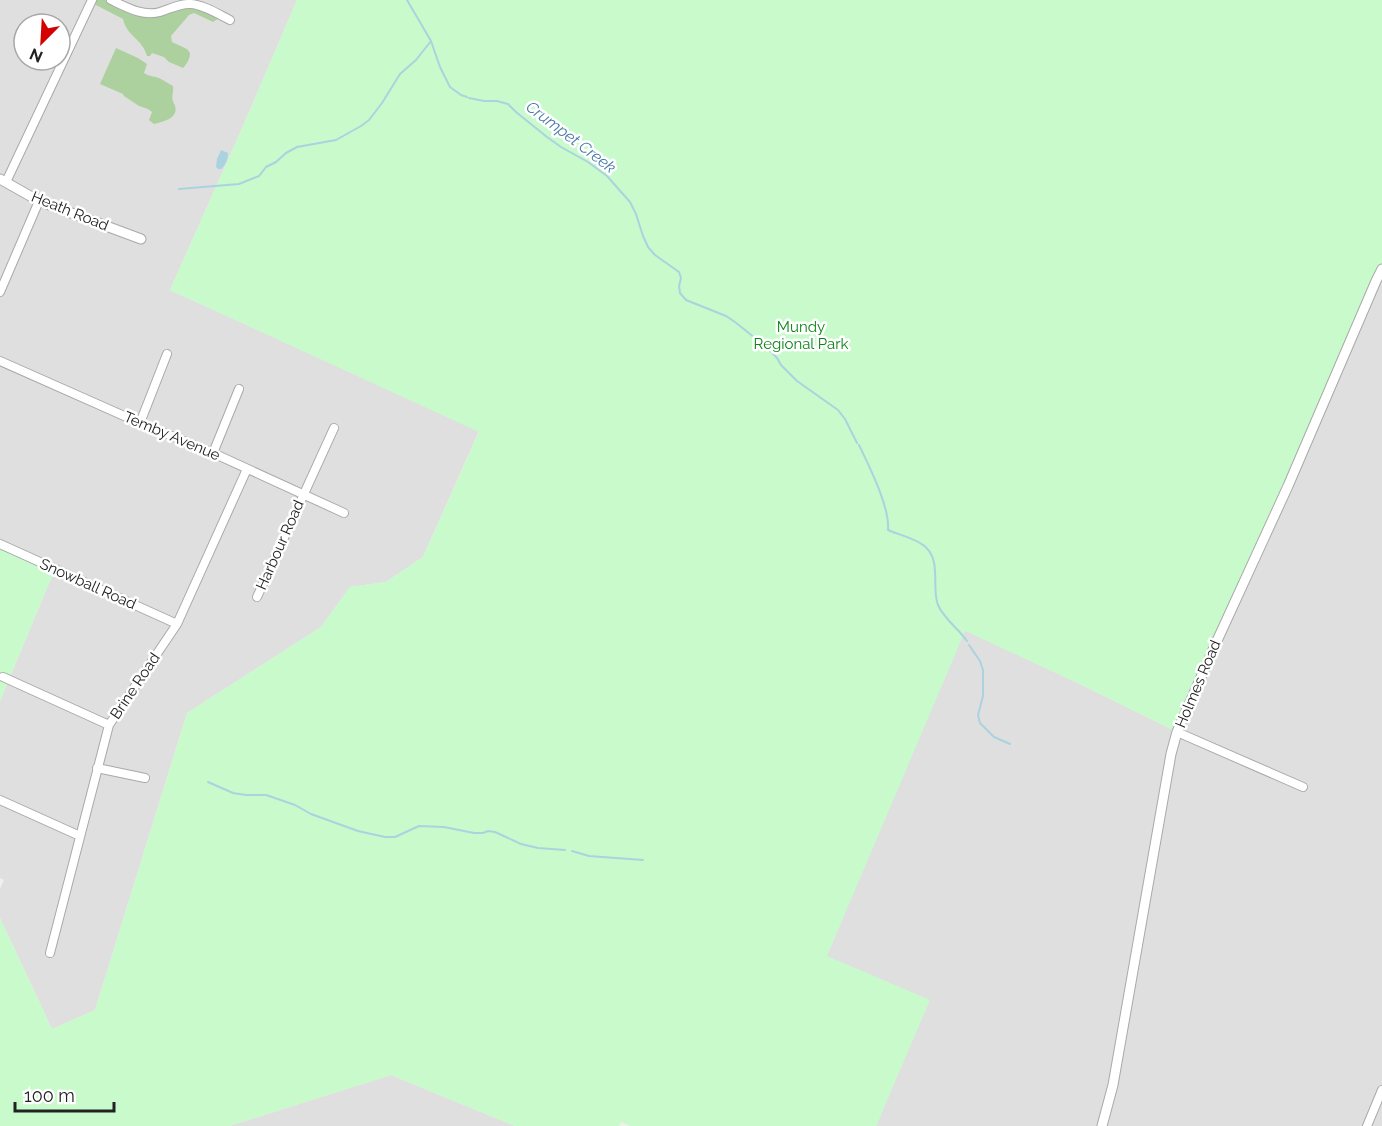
<svg xmlns="http://www.w3.org/2000/svg" width="1382" height="1126" font-family="Raleway,sans-serif">
<rect width="100%" height="100%" fill="#f2efe9"/>
<path fill="#e0dfdf" fill-rule="evenodd" d="M0,0h297l-54,126 -73,164 309,141 -56,126 -37,25 -36,5 -29,40 -134,86 -92,297 -43,19 -52,-111v-29l4,-9 -4,-2v-177l55,-132 -55,-25zM24,24h36v36h-36z
M1382,269v857h-506l53,-126 -103,-44 139,-326 121,57 91,45z
M391,1075l124,51h-286z"/>
<path fill="#add19e" d="M93,0h16l38,15 45,-11 27,14 -6,4 -19,-9 -5,2 -18,21 1,6 15,7 3,4c0,6 -3,11 -7,15l-14,-6 -5,-5 -12,-4 -2,3h-3c-5,-18 -20,-19 -24,-37l-31,-16z
M116,48l22,10 9,6 -3,9c6,4 11,3 17,6 4,2 8,5 12,7 1,6 -2,10 0,15 0,2 2,3 2,5 4,12 -12,16 -21,18l-5,-4 3,-8 -4,-3 -9,-3 -15,-10 -1,-2 -23,-10z"/>
<path fill="#c8facc" d="M297,0h1085v269l-205,463 -91,-45 -121,-56 -138,325 103,44 -54,126h-245l-10,-4 -2,4h-104l-124,-51 -162,51h-229v-208l52,111 43,-19 92,-297 134,-86 29,-40 36,-5 37,-25 56,-125 -309,-142 73,-164z
M0,544l55,25 -55,132z"/>
<path fill="#aad3df" d="M221,150l7,3c0,6 -2,12 -7,16h-3l-2,-2 1,-8z"/>
<g fill="none" stroke-linecap="round" stroke-linejoin="round">
<path stroke="#aad3df" stroke-width="2" d="M407,0l24,41 9,26 10,20 11,8 6,2
M469,98l15,3h13l11,3 8,8 31,25 14,10 27,15 19,14 23,26 6,12 7,22 5,11 7,8 24,17 2,6 -2,8 1,7 6,7 40,16 9,6 20,16 7,4 15,16 4,7 16,16 41,29 7,9 12,24
M179,189l60,-5 20,-8 7,-9 10,-5 10,-9 11,-6 39,-7 25,-14 8,-6 13,-17 18,-29 16,-14 15,-19
M859,445c10,21 31,62 29,85 24,10 47,11 47,42 1,12 -1,22 3,33 6,14 20,23 29,36
M969,645l11,16 3,9v26l-5,19 2,8 14,14 16,7
M208,782l25,11 13,2h20l6,2 23,8 16,9 47,17 27,6h10l24,-11 25,1 30,6h9l5,-2 7,1 26,12 17,4 27,2
M572,851l17,5 54,4"/>
<defs>
<path id="minor" d="M111,0c15,7 32,17 49,12 10,-3 20,-9 31,-8 13,1 27,10 39,16
M6,182l86,-182
M0,292l39,-91
M0,361l140,62 73,30 131,60
M140,423l27,-69
M213,453l26,-64
M0,544l177,80
M257,597l77,-169
M3,677l106,48
M1177,732l126,55
M97,768l48,10
M0,800l80,36
M50,953l59,-228 68,-101 70,-155
M1367,1126l15,-36"/>
<path id="tertiary" d="M0,179l39,22 102,38
M1102,1126l11,-41 58,-331 6,-22 39,-89 72,-157 88,-205 6,-12"/>
</defs>
<use href="#minor" stroke="#a9a9a9" stroke-width="10"/>
<use href="#tertiary" stroke="#a9a9a9" stroke-width="11"/>
<use href="#minor" stroke="#fff" stroke-width="8"/>
<use href="#tertiary" stroke="#fff" stroke-width="9"/>
</g>
<g text-anchor="middle" dominant-baseline="central" stroke-width="5" stroke-linejoin="round" paint-order="stroke">
<g font-size="15" fill="#222" stroke="#fff">
<text transform="translate(70 211) rotate(22)">Heath Road</text>
<text transform="translate(172 436) rotate(23)">Temby Avenue</text>
<text transform="translate(280 545) rotate(-66)">Harbour Road</text>
<text transform="translate(88 584) rotate(24)">Snowball Road</text>
<text transform="translate(1198 684) rotate(-67)">Holmes Road</text>
<text transform="translate(135 686) rotate(-56)">Brine Road</text>
</g>
<g font-size="15" fill="#0c8416" stroke="#fff">
<text x="801" y="327">Mundy<tspan x="801" dy="17">Regional Park</tspan></text>
</g>
<g font-size="16" font-style="italic" fill="#4a7aab" stroke="#fff">
<text transform="translate(571 137) rotate(37)">Crumpet Creek</text>
</g>
</g>
<g transform="translate(42 42) rotate(204)"><circle r="28" fill="#ffffff" stroke="#a7a7a7" stroke-width="1.5"/>
<path d="M0-4.5L10 22L0 15L-10 22Z" fill="#d40000"/>
<text y="-9" font-size="16" font-weight="bold" text-anchor="middle" fill="#222222">N</text>
</g>
<path d="M15 1102v9h99v-9" fill="none" stroke="#222222" stroke-width="3"/>
<text x="24" y="1102" font-size="18" fill="#222222" stroke="#ffffff" stroke-width="4.5" paint-order="stroke">100 m</text>
</svg>
